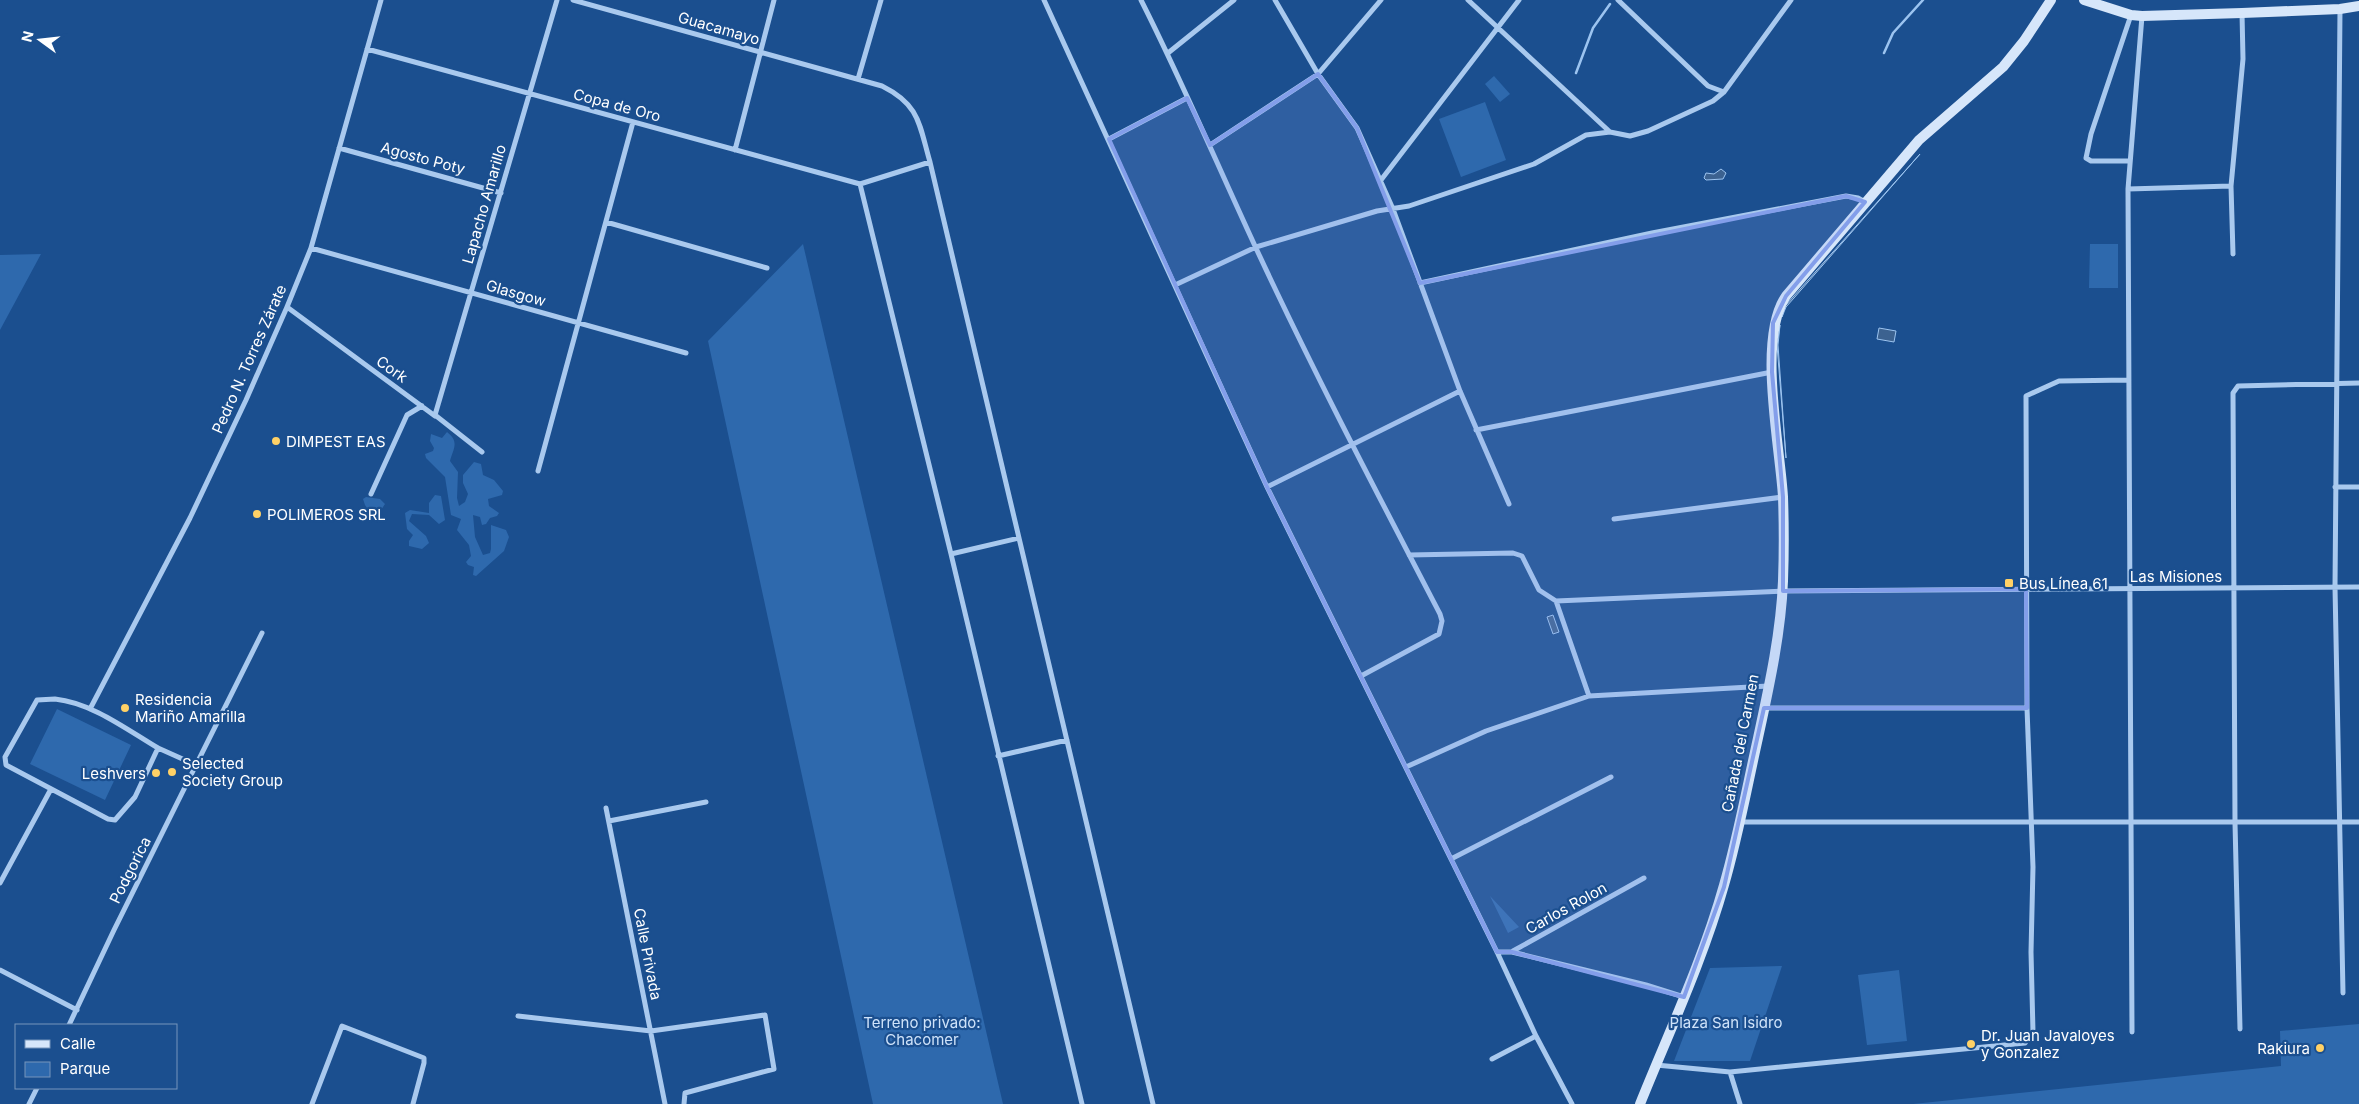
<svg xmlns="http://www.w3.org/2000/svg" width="2359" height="1104" font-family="Inter,sans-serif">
<rect width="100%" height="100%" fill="#1b4f8f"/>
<path fill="#2e69ad" d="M1494,76l16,18 -10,8 -15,-18z
M1485,102l21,58 -45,17 -22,-58z
M803,244l200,860h-130l-165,-763z
M2090,244h28v44h-29z
M41,254l-41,76v-75z
M447,432c13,10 6,17 3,29l8,11 -1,26 2,8 6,-4 3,-8 -5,-11v-8l11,-13 7,2 2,11 11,5 9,11 -1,4 -14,4 1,7 10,7 -2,3 -7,2 -4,6 -4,1 -2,-8 -7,-2 2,22 8,18 7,-2 1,-4v-24l15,5 3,7 -5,14 -28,25 -3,-1 1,-8 -6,-2 -2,-3 5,-6 -2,-11 -12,-15 4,-11 -10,-4 -6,-38 -19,-19 -1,-4 8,-3 1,-3 -4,-7 1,-7 11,4z
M435,495l6,1 4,24 -6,4 -10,-9 -17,-1 -3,7 17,15 3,7 -7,6 -13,-3v-5l4,-6 -6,-6 -2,-16 5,-3 19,3v-10z
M366,497l14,2 5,5 -4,6 -12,1 -4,-6 -2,-6z
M57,709l74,36 -26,55 -75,-36z
M1490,896l29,31 -11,6z
M1782,966l-32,95h-76l36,-93z
M1899,970l8,71 -40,4 -9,-70z
M2359,1024v80h-446l368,-38 -1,-35z"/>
<path fill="#3c6290" stroke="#9cc4f0" d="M1920,154l-126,144 -8,9 -4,10 3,-11 8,-9z
M1721,169l5,4 -3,6 -17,1 -2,-2 2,-5 8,1z
M1780,325l-2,20 8,113 -9,-113z
M1879,328l17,3 -2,11 -17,-3z
M1553,615l6,17 -6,2 -6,-17z"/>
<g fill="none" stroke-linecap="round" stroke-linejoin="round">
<path stroke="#9cc4f0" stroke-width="2.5" d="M1884,53l9,-20 30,-33
M1576,73l17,-45 17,-24"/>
<path stroke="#a9c9ee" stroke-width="5" d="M573,0l309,86c38,19 37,38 48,76l223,942
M1044,0l223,487 230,465 39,84 36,68
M1141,0c41,81 76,164 114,246 58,125 122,247 185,368l2,7 -3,13 -78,42
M1275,0l43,74 39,54 36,81 67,182 49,113
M1468,0l142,132
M1618,0l90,86 16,6
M2340,9l-5,578 8,406
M367,49l493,135
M1168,53l66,-53
M858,79l23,-79
M1109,139l78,-41
M1210,145l108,-71 63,-74
M339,148l162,45
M735,150l39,-150
M2129,161h-38l-5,-3 5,-24 40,-119
M1381,180l138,-180
M860,184l91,370 131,550
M860,184l70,-22
M2128,189l103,-3
M606,222l161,46
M311,248l375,105
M2233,254l-2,-68 12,-127 -1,-46
M1420,283l232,-50 194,-37 12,2 7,4
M1175,285l81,-38 121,-36 32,-5 125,-42 52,-29 24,-3 20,4 18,-5 65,-30 11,-9 67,-92
M287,307l148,109
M1476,430l296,-58
M482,452l-47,-37 122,-415
M538,471l95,-349
M1267,487l193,-96
M2335,487h24
M371,494l36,-79 15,-9
M1614,519l169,-22
M951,554l68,-16
M1409,555l104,-2 9,3 17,34 17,11 227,-10 576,-4
M1556,601l33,95
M55,699c37,4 71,30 103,49l-23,49 -20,23 -7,-1 -102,-54 -1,-8 32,-57z
M1764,708h263
M90,709l100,-191 56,-118 41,-93 24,-59 70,-248
M998,756l69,-16
M196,765l66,-132
M1406,767l80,-36 103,-35 179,-10
M606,808l59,296
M609,821l97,-19
M1740,822h619
M1451,859l160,-82
M0,883l51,-94
M1513,951l131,-73
M1497,952h15l134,33 38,12
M0,970l77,40
M518,1016l133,15 114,-16 9,54 -89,24 -1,11
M69,1025l45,-95 82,-165 -38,-17
M2240,1029l-5,-206 -2,-430 5,-7 121,-3
M2132,1032l-4,-843 14,-173
M1492,1059l44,-23
M1656,1065l74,7 295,-29 8,-11 -2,-80 2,-85 -6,-159 -1,-312 33,-15 70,-1
M1730,1072l10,32
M29,1104l8,-16
M312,1104l30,-78 82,32v5l-11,41"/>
<path stroke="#d6e6fa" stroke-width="10" d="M2084,0l47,15 11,1 100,-3 98,-4 19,-3
M1640,1104c29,-72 63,-144 84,-219 14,-48 23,-98 34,-147 11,-51 23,-105 25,-157 1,-28 1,-56 0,-84 -3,-52 -26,-159 3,-201l133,-156 84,-73 21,-26 27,-41"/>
</g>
<path fill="#839eea" fill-opacity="0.2" stroke="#839eea" stroke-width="4" stroke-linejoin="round" d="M1318,74l39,54 63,155 426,-87 19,6 -79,94 -13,27 -1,49 11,125v94l243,-2 1,119h-263l-40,179 -40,110 -172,-45h-15l-230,-465 -158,-348 78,-41 23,47z"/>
<g fill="#ffd166" stroke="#1b4f8f" stroke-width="2">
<circle cx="276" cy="441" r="5"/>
<circle cx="257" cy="514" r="5"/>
<rect x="2004" y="578" width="10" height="10" rx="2.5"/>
<circle cx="125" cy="708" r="5"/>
<circle cx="172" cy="772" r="5"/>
<circle cx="156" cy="773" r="5"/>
<circle cx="1971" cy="1044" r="5"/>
<circle cx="2320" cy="1048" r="5"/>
</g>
<g text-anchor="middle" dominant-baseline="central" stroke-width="4.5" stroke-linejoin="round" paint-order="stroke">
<g font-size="15" fill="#fff" stroke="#1b4f8f">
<text transform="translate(719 28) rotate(16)">Guacamayo</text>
<text transform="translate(617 105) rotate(15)">Copa de Oro</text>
<text transform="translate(423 158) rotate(15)">Agosto Poty</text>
<text transform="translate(484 204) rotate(-74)">Lapacho Amarillo</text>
<text transform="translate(516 293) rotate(16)">Glasgow</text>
<text transform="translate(249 359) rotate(-66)">Pedro N. Torres Zárate</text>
<text transform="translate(392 369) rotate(36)">Cork</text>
<text x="2176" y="576">Las Misiones</text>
<text transform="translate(1740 743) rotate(-79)">Cañada del Carmen</text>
<text transform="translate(130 870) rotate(-63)">Podgorica</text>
<text transform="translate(1566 908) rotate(-29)">Carlos Rolon</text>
<text transform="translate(648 954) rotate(79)">Calle Privada</text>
</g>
<g font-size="15" fill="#fff" stroke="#1b4f8f" text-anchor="start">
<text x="286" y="441">DIMPEST EAS</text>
<text x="267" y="514">POLIMEROS SRL</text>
<text x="2019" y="583">Bus Línea 61</text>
<text x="135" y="699">Residencia<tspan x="135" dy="17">Mariño Amarilla</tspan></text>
<text x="182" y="763">Selected<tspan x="182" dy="17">Society Group</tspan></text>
<text x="146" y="773" text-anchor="end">Leshvers</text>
<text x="1981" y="1035">Dr. Juan Javaloyes<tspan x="1981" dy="17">y Gonzalez</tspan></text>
<text x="2310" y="1048" text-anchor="end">Rakiura</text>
</g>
<g font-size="15" fill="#cfe3fa" stroke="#1b4f8f">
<text x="922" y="1022">Terreno privado:<tspan x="922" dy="17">Chacomer</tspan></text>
<text x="1726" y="1022">Plaza San Isidro</text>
</g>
</g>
<rect x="15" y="1024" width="162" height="65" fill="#1b4f8f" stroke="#7695bc"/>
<rect x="25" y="1040" width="25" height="8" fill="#d6e6fa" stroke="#7695bc"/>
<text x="60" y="1049" font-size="15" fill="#ffffff">Calle</text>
<rect x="25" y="1062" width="25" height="15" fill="#2e69ad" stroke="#7695bc"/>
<text x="60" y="1074" font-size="15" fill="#ffffff">Parque</text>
<g transform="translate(40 40) rotate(285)" stroke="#1b4f8f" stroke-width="4" paint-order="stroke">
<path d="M0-4L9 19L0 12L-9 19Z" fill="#ffffff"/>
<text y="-8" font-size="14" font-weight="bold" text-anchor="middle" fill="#ffffff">N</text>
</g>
</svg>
